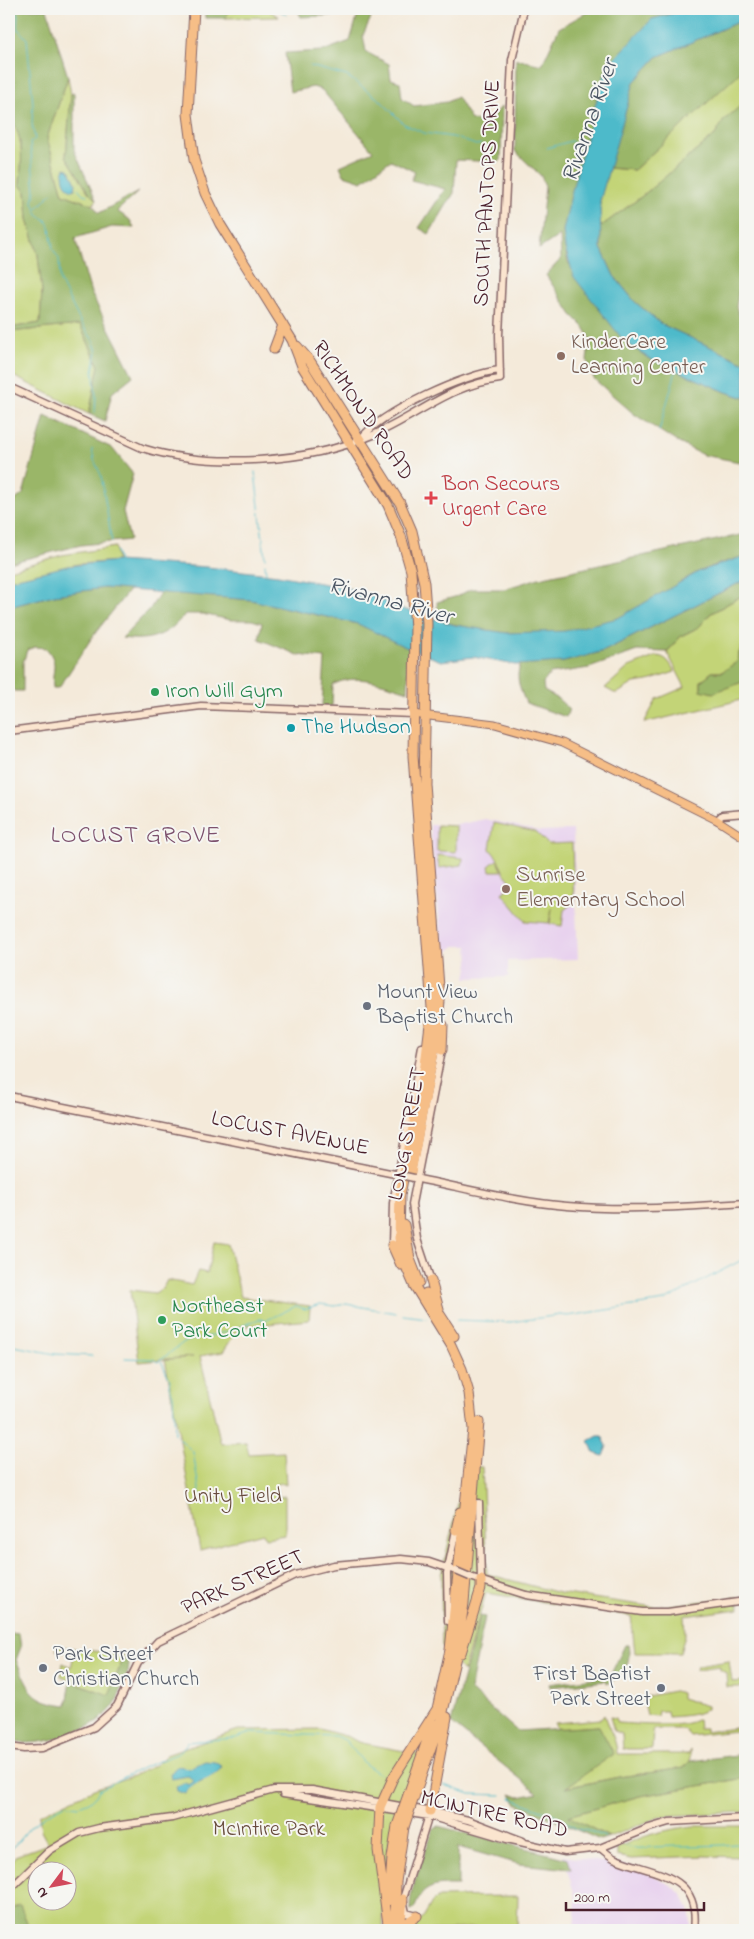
<svg xmlns="http://www.w3.org/2000/svg" width="754" height="1939" font-family="'Indie Flower',sans-serif">
<rect width="100%" height="100%" fill="#f6f6f2"/>
<filter id="ink" filterUnits="userSpaceOnUse"><feTurbulence type="fractalNoise" baseFrequency=".02" numOctaves="2"/><feDisplacementMap in="SourceGraphic" scale="10" xChannelSelector="R" yChannelSelector="G"/><feConvolveMatrix kernelMatrix="1 2 1 2 8 2 1 2 1" color-interpolation-filters="sRGB"/></filter>
<filter id="wash" filterUnits="userSpaceOnUse"><feTurbulence type="fractalNoise" baseFrequency=".0096" numOctaves="4" result="noise"/><feDisplacementMap in="SourceGraphic" scale="20" xChannelSelector="R" yChannelSelector="G"/><feGaussianBlur stdDeviation="1.12" result="paint"/><feColorMatrix in="noise" values="0 0 0 0 0 0 0 0 0 0 0 0 0 0 0 0 0 1.4 0 .05"/><feComposite in="paint" operator="in"/></filter>
<g filter="url(#wash)">
<rect width="100%" height="100%" fill="#f4eada"/>
<path fill="#e8d2ee" d="M485,819l55,12 33,-1 5,129 -70,2v16l-42,1 3,-16 -1,-16h-14l-11,12 -13,-133h27z
M563,1856l71,11 37,18 10,8 8,15 2,14 -1,8h-116l2,-31z"/>
<path fill="#c3d477" stroke="#867a51" fill-rule="evenodd" d="M228,9h39l12,8 -53,1z
M745,19v104l-27,7 -3,5 -74,62 -41,30v-26l8,-33 26,2 27,-25 -49,11 9,-35z
M68,77l3,17 -5,62 23,37 7,7 -3,5 -30,-11 -16,-56z
M9,119c17,17 12,44 11,66l6,7 2,27 10,36 4,36 -2,32 -31,5z
M80,325l19,41 -10,48 -80,-40v-42z
M115,547l2,14 -39,3 -69,16v-10l53,-15z
M745,594v48l-6,11v8l-17,11h-10l-11,9v9l44,-9v18l-101,24 13,-24 28,-12 -18,-35 14,-16 18,-9 11,-13z
M657,656c10,1 13,7 18,16l-27,9 -14,2 -16,10h-4l-9,-5 24,-21z
M494,823l42,9 12,12 24,-1 2,59 -10,8 -2,16 -12,-2 2,-16 -3,15 -24,-2 -23,-28 11,-9 -9,-11 -6,-13 4,11h-12l-1,-5 9,-7 -8,-10z
M437,825l19,1v26l-19,-1z
M437,855l26,3 -1,7 -23,3z
M214,1242l14,2 13,53 69,9 -1,14 -63,6 -10,6 -13,20 -23,4 21,88 25,-2 3,12 35,-2 2,33 -5,-2 -5,1 -1,4 5,9 5,-1v39l-20,3 -2,-5 -63,17 -35,-191 28,-2 -54,5 -9,-72 25,3 8,-5 4,-8 25,5 6,-14 9,2z
M467,1466l15,1 5,107 72,19 95,14 84,-10 1,12 -55,7 1,19 -5,18h-45l-4,-37 -145,-23 -23,79 -21,-26 -1,-71z
M57,1646l67,9 -15,41 -48,-20 2,-13 8,4 3,-12 -18,-5z
M729,1661l3,21 13,-1v20v-8l-4,-6h-14l-1,-14 -6,-3v-3l-24,3 1,-4z
M674,1691l7,2v5l26,8v3c-11,7 -27,7 -39,8l-1,-6h-9l-1,5 -10,-1 -4,-18z
M604,1715c5,15 13,25 13,39h71l2,-4v11l-6,7 -65,9 -55,11 35,-62 -42,3 -3,-6 47,-4z
M610,1717l6,1 2,5c20,1 66,6 80,-4l1,9h6v4l38,-5v-4l2,2v5l-55,6 -6,-7h-31l-1,20h-29l-1,-15 -8,-3z
M320,1729l29,8 9,5 61,12 -28,75 -7,46 -1,55h-374v-59l6,-15 33,-12 -7,-13 -2,-16 55,-26 39,-13 24,-12 9,-9 72,-25zM38,1872h30v30h-30z
M745,1778v34l-83,4 -53,21 -42,-21 73,-20z
M693,1826h52v31l-41,-1 -73,3 -14,-3v-8c24,-12 50,-19 76,-22z
M518,1896l-1,34h-35l-1,-3 -36,3h-37l16,-14 8,-14 7,-5z"/>
<path fill="#9ab668" stroke="#726a4a" d="M9,9h38l21,68 -21,61 16,56 30,11 6,8 39,-21 -21,19 13,9 4,8 -22,-1 -37,11 16,55 42,83 -21,17 -7,28 -16,-7 10,-48 -19,-41 -71,7v-4l31,-5 2,-32 -4,-36 -10,-36 -2,-27 -6,-7c1,-22 6,-49 -11,-66z
M205,9h23l-2,9h-21z
M297,9h78l-12,26 3,17 23,12 2,15 9,3 2,16 12,8 33,-4 10,-5 14,23 10,2 14,-8 7,-8 -1,54 -3,2 -42,-2 -2,33 -25,41 -10,-6 26,-39 -34,-9 4,-8 -24,-12 -29,21 -18,-6 -4,-9 33,-15 -51,-61 -9,-3 -23,5 -5,-39 38,-2 27,-10 8,-27 -57,3z
M593,9h97l-38,10 -52,69 -37,143 2,17 3,14 55,78 25,18 78,34 19,6v65l-42,-8 -26,-13 -43,-28 -40,-35 -7,-19 3,-22 -6,-11 -12,-12 -26,-40 15,-16 -1,-24 -21,14 6,-63 -4,-10 -26,-25 1,-92 26,6 17,-37z
M745,19v49l-111,102 -26,-2 26,-86 23,-25z
M74,93v57l22,50 -7,-7 -23,-37 5,-62z
M745,102v152l-9,53 9,23v33l-84,-39 -26,-22 -21,-26 -13,-28 -1,-21 41,-30 74,-62 9,-15z
M45,416l67,32 21,26 -10,37 7,29 -49,5 -72,18v-58l14,-11z
M745,534v22c-15,5 -33,9 -47,16 -27,14 -51,35 -79,46 -56,22 -125,19 -181,2l-1,-18 21,-6 13,-7h33l35,-11z
M745,580v14l-35,20 -11,13 -18,9 -14,16 -30,-1 -48,17 -39,6 -7,9 1,8 13,7 12,11 -3,8 -40,-14c-5,-11 -12,-27 -5,-39l43,-2 40,-11z
M104,588l26,1 -37,47 -34,52h-6c-2,-19 7,-24 -7,-40l-11,-1 -8,3 -4,13v28h-9l-5,-11v-73l45,-12z
M161,591l90,9 107,24 51,24 -1,43c-22,-7 -54,-19 -75,-6l-1,21h-10l3,-48 -27,-3 -39,-16 3,-16 -10,-3h-21l-29,-6h-17c-17,22 -35,28 -63,24l28,-29z
M745,642v39l-32,12 -12,-3v-9l11,-9h10l16,-11 1,-8z
M480,1616l5,1 -15,73 47,41 82,-5 15,28 -49,34 54,-11 65,-9 6,-7 55,-7v24l-105,18 -72,20 41,21 -9,3 -84,-37 -5,-9 8,3 19,-4 -87,-70z
M9,1629v4l10,1 2,13 -5,13c14,31 15,41 51,45l4,-24 38,14 14,-36h5c3,9 -2,17 -5,25 -3,6 -4,13 -7,18 -16,29 -77,47 -107,39z
M625,1645h3c4,19 -5,31 -21,39l-2,-3 -55,6 -1,-3 61,-8z
M438,1826l130,33 3,10 -52,-5 -61,-17v38c-17,0 -32,-1 -40,15 -3,6 -2,8 -7,10 -6,-10 18,-66 22,-81z
M20,1905l10,25h-21v-20z"/>
<path fill="#4ebaca" stroke="#4c6c7a" d="M690,9h55v10l-88,38 -23,25 -34,119 1,47 13,28 21,26 26,22 84,39v35l-19,-6 -78,-34 -25,-18 -49,-63 -9,-29 -2,-17 10,-45 27,-98 8,-22 44,-47z
M65,168l4,1 7,14 -1,6 -3,1c-8,-4 -11,-14 -7,-22z
M745,556v24l-141,71 -40,11 -49,3 -42,-8 -32,4 -38,-15 -45,-22 -107,-24 -147,-12 -50,7 -45,12v-27l58,-14 50,-5 90,6 71,8 79,15 46,19 52,16 52,8 58,-2 53,-13 82,-47z
M598,1436h4l5,10 -4,10 -9,-3 -5,-12z
M205,1761l10,1 7,5c-10,14 -28,12 -37,27l-8,-3 -1,-5 9,-3 4,2 5,-4 -6,-5 -16,3 -2,-4c9,-15 10,-5 23,-8 4,-2 7,-4 12,-6z"/>
<g fill="none" stroke-linecap="round" stroke-linejoin="round">
<path stroke="#4ebaca" stroke-width="1" d="M14,9l4,3 -1,16 10,11 6,65 -1,20 3,15 -5,4 5,48 -2,11 5,13 8,5 4,8 3,21 6,10 1,22 21,42 12,17 4,11 -4,20 3,25 -1,16
M277,9l10,6
M310,66l37,10 33,24 24,24 20,9 29,4 23,8 5,-1
M547,148l24,-7 7,6 6,-1
M77,187l6,7 4,1
M37,208l15,-15
M659,431l17,-60
M92,449l2,11 7,15 11,67
M255,472l10,86
M116,551l3,11
M265,564l1,9
M403,1315l24,3
M456,1320l55,2 49,-7 8,1 96,-15 78,-41
M9,1345l46,9 37,2
M125,1358l29,1 4,3 26,-20 42,-10 33,-13 8,1 29,-14 9,3 15,-5 15,2 11,-2 50,9
M161,1361l9,19 -1,5 4,10 2,39 18,18 8,49
M444,1785l26,9 31,1
M511,1798l43,17 23,14 16,3 12,5
M623,1845c13,5 18,3 31,2 30,-2 61,0 91,-4
M9,1852l22,-26 15,-11 21,-11 12,2 10,-4 7,-6 3,-6 47,-24 31,-12 8,-7 2,-5 49,-4 14,-5 85,3 10,4 20,24 15,10"/>
</g>
</g>
<g filter="url(#ink)">
<g fill="none" stroke-linecap="round" stroke-linejoin="round">
<defs>
<path id="secondary" d="M9,387l133,61c68,21 166,15 231,-13 45,-19 75,-50 127,-56l-1,-44 13,-275 12,-51
M361,439c19,-27 106,-66 139,-69
M9,731l192,-25 212,8
M717,820l5,-5 23,-2
M9,1096l391,79
M414,1178c51,10 102,24 153,28 60,5 119,1 178,-3
M392,1245l1,-42 29,-156
M431,1281l-14,-42 -5,-35 30,-154
M479,1503l2,77
M470,1577l56,18 116,17h26l77,-11
M448,1621l-1,-48 9,-43
M9,1747l15,2 18,-1 52,-21 23,-21 21,-43 20,-22 137,-66 39,-10 67,-6 28,3 27,9
M283,1794l146,22 78,23 58,13 35,-4 49,-20 20,-6 76,-4
M600,1848c5,3 10,9 16,11 39,16 85,14 78,71
M9,1890l40,-39 30,-18 20,-5 73,-10 102,-28h38l126,23 30,7 55,21
M417,1916l-11,-3 -3,-14 27,-87"/>
<path id="primary" d="M413,714l82,10 67,19 155,77 28,18"/>
<path id="highway" d="M194,9l-6,105 6,46 11,33 15,31 72,116 10,26 86,139 13,31 10,35 4,57 -2,128 19,252 -7,57 -25,130 -1,43 5,24 10,23 37,60 11,24 7,24 4,36 -23,221 -13,59 -44,69 -13,29 -2,43 10,74
M297,346l13,15 90,142 12,28 12,52 3,40 -3,160 16,218 -4,41 -25,130
M274,349l9,-24
M442,1050l1,-25
M404,1225l6,34 9,23
M392,1245l9,20
M431,1281l8,28
M426,1293l28,43
M456,1530l4,-18
M461,1653l20,-65v-8
M408,1795l25,-72
M414,1797l28,-81 15,-64 7,-49 15,-181
M430,1811l17,-94
M389,1900l3,-42 5,-32
M401,1920l2,-21
M395,1930l1,-48 8,-55
M404,1930l4,-8 9,-6"/>
</defs>
<use href="#secondary" stroke="#866668" stroke-width="9"/>
<use href="#primary" stroke="#866668" stroke-width="9"/>
<use href="#highway" stroke="#866668" stroke-width="11"/>
<use href="#secondary" stroke="#fbe5cf" stroke-width="6"/>
<use href="#primary" stroke="#f6be87" stroke-width="7"/>
<use href="#highway" stroke="#f6be87" stroke-width="9"/>
<defs>
<path id="secondary-bridge" d="M400,1175l14,3
M456,1571l14,6"/>
<path id="highway-bridge" d="M397,1826l11,-31
M404,1827l10,-30"/>
</defs>
<use href="#secondary-bridge" stroke="#866668" stroke-width="9" stroke-linecap="butt"/>
<use href="#highway-bridge" stroke="#866668" stroke-width="11" stroke-linecap="butt"/>
<use href="#secondary-bridge" stroke="#fbe5cf" stroke-width="6"/>
<use href="#highway-bridge" stroke="#f6be87" stroke-width="9"/>
</g>
</g>
<g fill="#8d6e63" stroke="#f6f6f2" stroke-width="2">
<circle cx="561" cy="356" r="5"/>
<circle cx="506" cy="889" r="5"/>
</g>
<path fill="#e0444e" stroke="#f6f6f2" stroke-width="2" d="M428.5 490.5h5v5h5v5h-5v5h-5v-5h-5v-5h5z"/>
<g fill="#2e9e5b" stroke="#f6f6f2" stroke-width="2">
<circle cx="155" cy="692" r="5"/>
<circle cx="162" cy="1320" r="5"/>
</g>
<circle fill="#0f9aa8" stroke="#f6f6f2" stroke-width="2" cx="291" cy="728" r="5"/>
<g fill="#6b7280" stroke="#f6f6f2" stroke-width="2">
<circle cx="367" cy="1006" r="5"/>
<circle cx="43" cy="1668" r="5"/>
<circle cx="661" cy="1688" r="5"/>
</g>
<g text-anchor="middle" dominant-baseline="central" stroke-width="4" stroke-linejoin="round" paint-order="stroke">
<g font-size="22" fill="#4a1f2b" stroke="#f6f6f2">
<text transform="translate(488 193) rotate(-87)">SOUTH PANTOPS DRIVE</text>
<text transform="translate(362 411) rotate(56)">RICHMOND ROAD</text>
<text transform="translate(290 1134) rotate(11)">LOCUST AVENUE</text>
<text transform="translate(408 1134) rotate(-80)">LONG STREET</text>
<text transform="translate(243 1583) rotate(-24)">PARK STREET</text>
<text transform="translate(494 1815) rotate(13)">MCINTIRE ROAD</text>
</g>
<g font-size="22" fill="#785e54" stroke="#f6f6f2" text-anchor="start">
<text x="571" y="343">KinderCare<tspan x="571" dy="25">Learning Center</tspan></text>
<text x="516" y="876">Sunrise<tspan x="516" dy="25">Elementary School</tspan></text>
</g>
<g font-size="22" fill="#be3a42" stroke="#f6f6f2" text-anchor="start">
<text x="442" y="485">Bon Secours<tspan x="442" dy="25">Urgent Care</tspan></text>
</g>
<g font-size="22" fill="#27864d" stroke="#f6f6f2" text-anchor="start">
<text x="165" y="692">Iron Will Gym</text>
<text x="172" y="1307">Northeast<tspan x="172" dy="25">Park Court</tspan></text>
</g>
<g font-size="22" fill="#0d838f" stroke="#f6f6f2" text-anchor="start">
<text x="301" y="728">The Hudson</text>
</g>
<g font-size="22" fill="#5b616d" stroke="#f6f6f2" text-anchor="start">
<text x="377" y="993">Mount View<tspan x="377" dy="25">Baptist Church</tspan></text>
<text x="53" y="1655">Park Street<tspan x="53" dy="25">Christian Church</tspan></text>
<text x="651" y="1675" text-anchor="end">First Baptist<tspan x="651" dy="25">Park Street</tspan></text>
</g>
<g font-size="22" fill="#684c3e" stroke="#f6f6f2">
<text x="233" y="1497">Unity Field</text>
<text x="269" y="1830">McIntire Park</text>
</g>
<g font-size="24" font-style="italic" fill="#4b5563" stroke="#f6f6f2">
<text transform="translate(591 121) rotate(-71)">Rivanna River</text>
<text transform="translate(390 602) rotate(15)">Rivanna River</text>
</g>
<g font-size="24" letter-spacing="1" fill="#7d516d" stroke="#f6f6f2">
<text x="136" y="836">LOCUST GROVE</text>
</g>
</g>
<rect width="754" height="1939" fill="none" stroke="#f6f6f2" stroke-width="30"/>
<g transform="translate(52 1886) rotate(238)"><circle r="24" fill="#f6f6f2" stroke="#b1a0a2"/>
<path d="M0-4L9 19L0 12L-9 19Z" fill="#d1495b"/>
<text y="-8" font-size="14" font-weight="bold" text-anchor="middle" fill="#4a1f2b">N</text>
</g>
<path d="M566 1902v8h138v-8" fill="none" stroke="#4a1f2b" stroke-width="2.5"/>
<text x="574" y="1902" font-size="15" fill="#4a1f2b" stroke="#f6f6f2" stroke-width="4" paint-order="stroke">200 m</text>
</svg>
